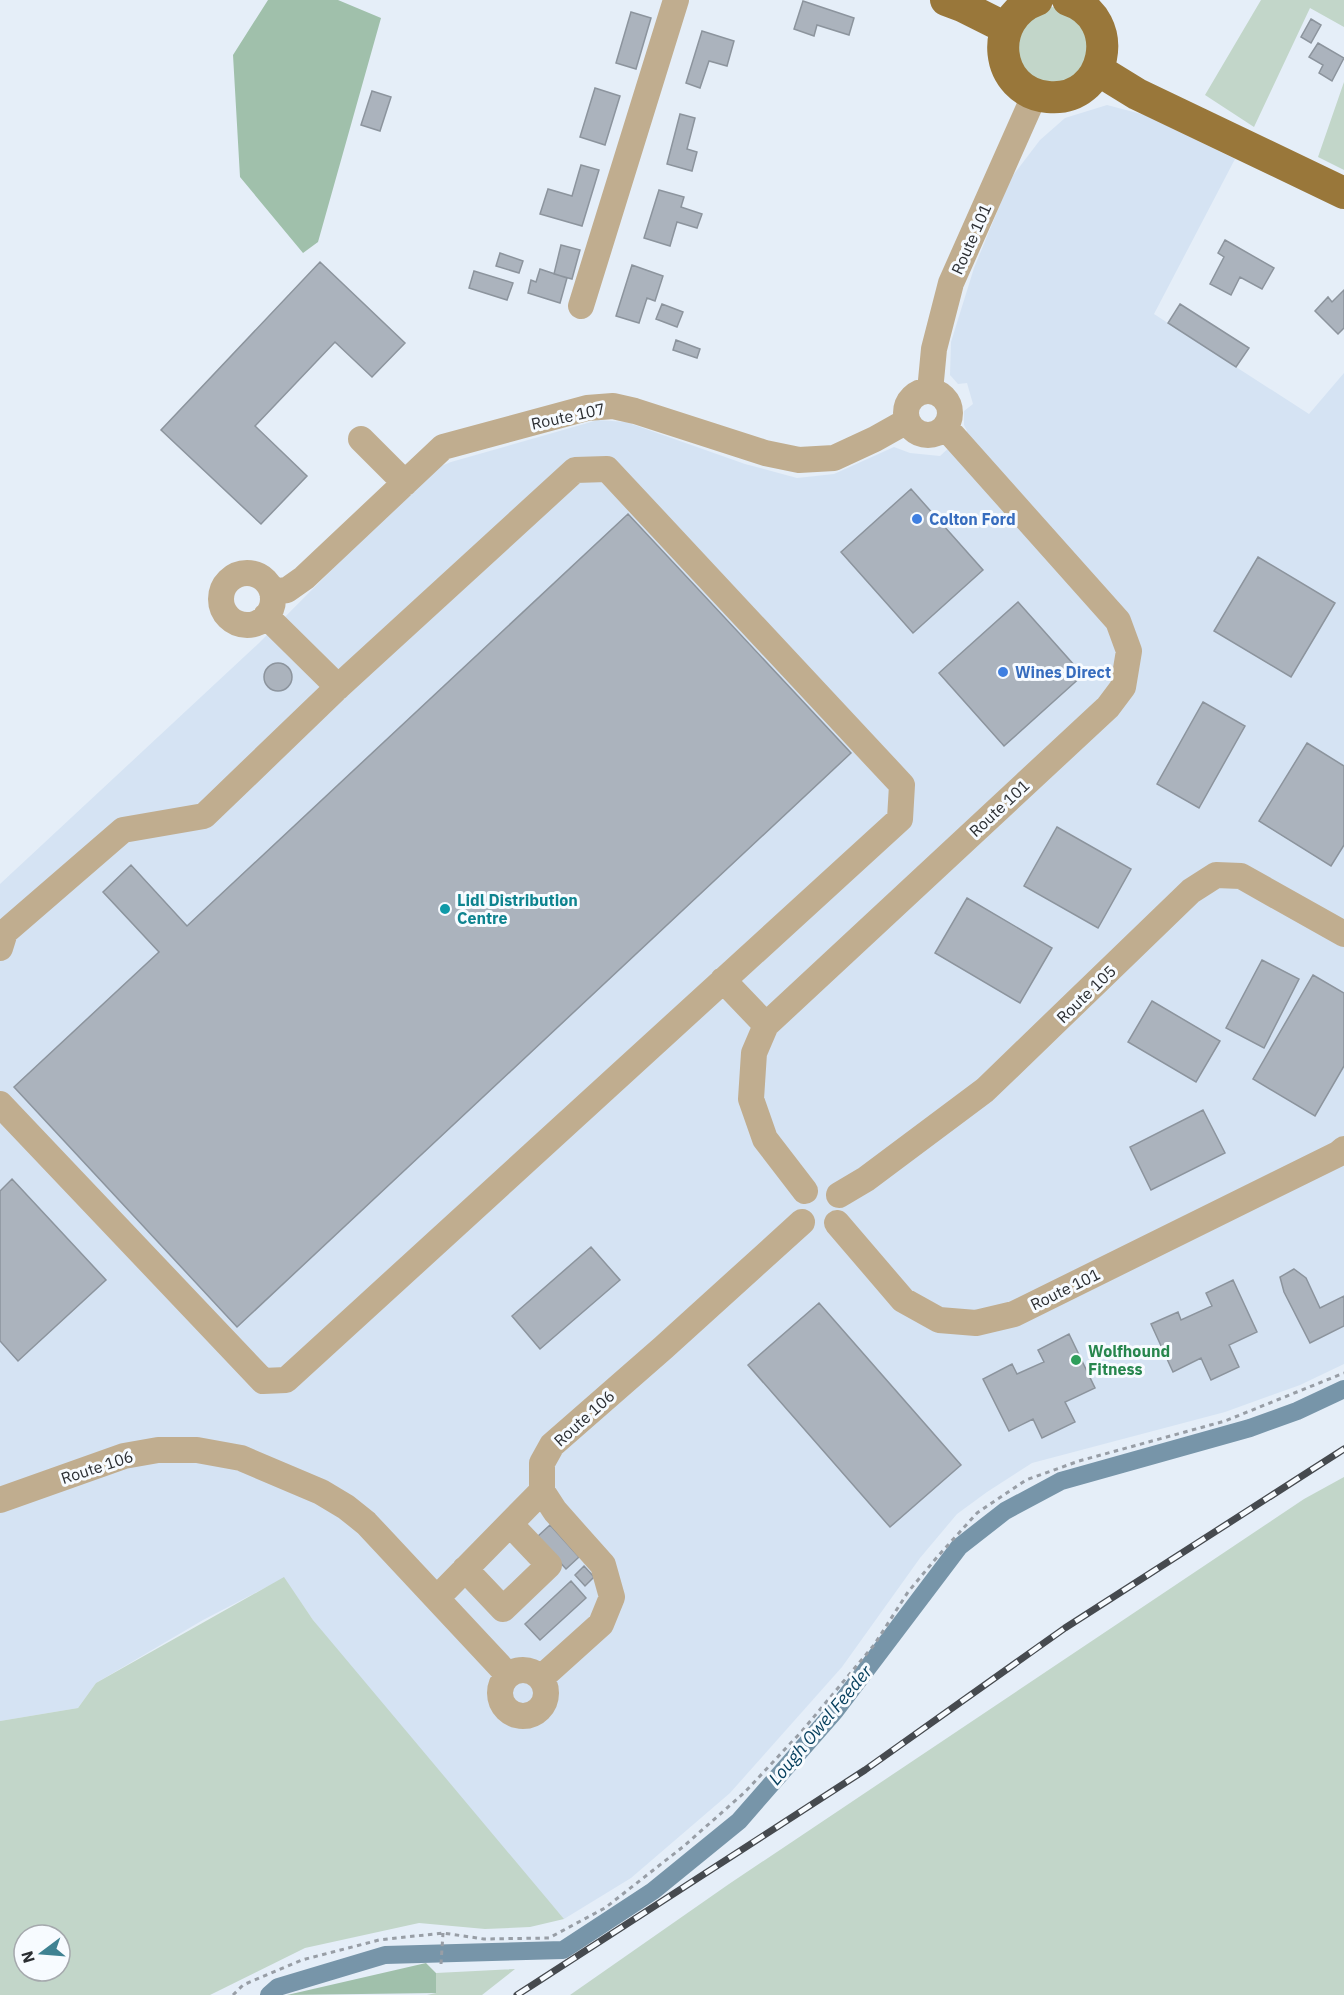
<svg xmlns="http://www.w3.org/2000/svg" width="1344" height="1995" font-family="'IBM Plex Sans',sans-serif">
<rect width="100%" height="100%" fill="#e5eef8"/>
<path fill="#d5e3f3" d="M1107,105l38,10 90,44 -81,155 155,100 35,-41v991l-44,21 -75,27 -193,51 -45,29 -30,22 -37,44 -78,109 -112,126 -99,85 -67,41 -143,-162 -108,-137 -29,-42 -81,42 -107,63 -18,25 -78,13v-837l259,-241 172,-173 20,-8 147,-42 28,2 119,42 52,14 37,-4 60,-27 16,6 30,3 27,-25 -3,-6v-14l9,-7 -6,-21 -9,1 -8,-9 1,-33 23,-74 37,-90 29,-38 25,-22z"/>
<path fill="#c2d6c9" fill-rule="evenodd" d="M1261,0h83v27l-34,-19 -56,119 -49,-32z
M1052,7l14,2 20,17 3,38 -30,23 -36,-12 -10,-37 26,-29z
M1344,82v88l-26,-13z
M1344,1477v518h-774l159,-111 575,-385z
M284,1577l29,43 251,299 -34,8 -45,2 -66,-6 -114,25 -95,47h-210v-274l78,-13 18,-25zM24,1935h36v36h-36z
M515,1969l-33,26h-55l9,-2v-20z"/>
<path fill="#a0c0ab" d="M268,0h70l43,18 -63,224 -15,11 -63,-76 -7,-122z
M426,1963l10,10v20l-149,2z"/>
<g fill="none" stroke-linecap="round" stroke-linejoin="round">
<path stroke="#7795a9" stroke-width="18" d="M269,1995l9,-8 107,-32 178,-5 90,-59 86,-70 96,-110 124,-164 46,-36 56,-30 189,-53 47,-17 47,-22"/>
</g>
<path fill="#abb3bd" stroke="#8c949d" stroke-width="1.5" d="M803,1l51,17 -5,17 -32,-10 -3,11 -20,-7z
M631,12l20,6 -15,51 -20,-6z
M1311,19l10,6 -10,18 -10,-6z
M702,31l32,10 -7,25 -18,-5 -9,27 -14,-5z
M1318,43l26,15 -12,23 -13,-8 4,-8 -14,-8z
M595,88l25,8 -15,49 -25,-8z
M372,91l19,6 -11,34 -19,-6z
M680,114l15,4 -8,31 10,3 -5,19 -25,-7z
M581,165l18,5 -17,56 -42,-12 8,-25 24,7z
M659,190l25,7 -3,10 21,7 -5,14 -20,-6 -7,24 -26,-8z
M1225,240l49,28 -12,21 -22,-12 -9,18 -21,-11 14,-27 -6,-4z
M561,245l19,5 -8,29 -18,-5z
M500,253l23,8 -4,12 -23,-7z
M320,262l85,81 -33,34 -37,-35 -80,84 52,50 -46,48 -100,-94z
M632,265l31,11 -8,25 -8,-3 -8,25 -23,-7z
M540,269l27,9 -7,25 -32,-10 3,-13 5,2z
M474,271l39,12 -6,17 -38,-12z
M1344,290v38l-6,6 -23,-23 13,-14 4,5z
M662,304l21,8 -6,15 -21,-8z
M1180,304l69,44 -13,19 -68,-44z
M676,340l24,9 -3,9 -24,-8z
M911,489l72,81 -70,63 -72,-81z
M628,514l223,239 -614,574 -223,-240 145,-135 -56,-60 28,-27 56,61z
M1258,557l77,46 -44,74 -77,-46z
M1018,602l65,73 -79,71 -65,-73z
M264 677a14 14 0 1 1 28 0a14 14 0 1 1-28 0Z
M1203,702l42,24 -46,82 -42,-24z
M1307,743l37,23v79l-13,21 -72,-45z
M1057,827l74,42 -33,59 -74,-42z
M967,898l85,50 -32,55 -85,-50z
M1262,960l37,19 -35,69 -38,-20z
M1313,975l31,18v73l-29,50 -62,-37z
M1152,1001l68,40 -24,41 -68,-40z
M1203,1110l22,43 -74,37 -21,-43z
M12,1179l94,101 -88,81 -18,-20v-150z
M591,1247l29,33 -80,69 -28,-33z
M1294,1269l12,9 14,30 24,-12v30l-34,17 -26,-51 -4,-15z
M1233,1280l24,52 -28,13 10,22 -28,13 -10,-22 -28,14 -22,-48 27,-12 3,8 31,-14 -6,-13z
M819,1303l142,162 -71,62 -142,-162z
M1069,1334l26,54 -30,14 10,20 -33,16 -9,-19 -24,12 -26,-52 29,-15 5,10 27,-12 -6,-12z
M550,1525l29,32 -13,12 -29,-32z
M584,1566l10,11 -9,9 -10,-11z
M571,1581l15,17 -46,42 -15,-16z"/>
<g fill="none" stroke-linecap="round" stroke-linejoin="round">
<path stroke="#989ea6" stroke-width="3" stroke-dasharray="4.5 4.5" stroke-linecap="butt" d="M441,1964l2,-31
M233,1995l10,-10 59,-25 77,-20 64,-7 41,6 65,-1 56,-30 79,-62 61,-54 57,-61 72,-86 34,-53 30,-36 39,-43 49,-33 53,-19 146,-40 119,-48"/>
<path stroke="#c0ad8f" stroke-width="26" d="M581,306l95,-306
M906 413a22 22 0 1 1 44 0a22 22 0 1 1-44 0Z
M930,391l4,-42 17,-66 84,-189
M361,439l44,44
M221 599a26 26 0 1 1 52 0a26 26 0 1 1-52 0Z
M272,592l15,-2 17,-12 139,-131 144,-39 26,-2 22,5 130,42 34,7 35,-2 41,-19 32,-18
M266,616l72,71
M0,948l5,-16 118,-102 81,-14 134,-129 237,-217 32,-1 295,316 -2,34 -614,561 -23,1 -263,-277
M723,980l43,45
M805,1191l-40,-52 -14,-40 3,-46 12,-28 342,-318 15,-20 6,-36 -11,-30 -173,-194
M839,1195l27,-16 119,-89 206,-199 25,-16 25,1 103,58
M837,1223l66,77 36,20 37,3 38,-9 324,-160 6,-5
M0,1500l124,-44 34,-6h39l44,8 80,34 25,15 20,16 142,152
M465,1569l38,40 46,-44 -39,-41
M437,1598l105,-107
M500 1693a23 23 0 1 1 46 0a23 23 0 1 1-46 0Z
M541,1678l60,-54 11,-27 -9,-32 -48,-54 -13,-20v-28l10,-18 111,-97 139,-126"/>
<path stroke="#99773a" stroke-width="32" d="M946,0l16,6 44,22
M1037,0c-50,18 -43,92 11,97 59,6 76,-79 20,-97
M1098,70l39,24 207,99"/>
<defs>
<path id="rail" d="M517,1995l348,-225 200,-142 279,-179"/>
</defs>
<use href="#rail" stroke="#464a4f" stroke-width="7"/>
<use href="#rail" stroke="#f7fbff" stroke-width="4.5" stroke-dasharray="14" stroke-linecap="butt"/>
</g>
<g fill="#3f7fe0" stroke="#f7fbff" stroke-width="2">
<circle cx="917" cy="519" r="6"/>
<circle cx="1003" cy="672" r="6"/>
</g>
<circle fill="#0f9aa8" stroke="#f7fbff" stroke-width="2" cx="445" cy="909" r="6"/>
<circle fill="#2e9e5b" stroke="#f7fbff" stroke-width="2" cx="1076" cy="1360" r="6"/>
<g text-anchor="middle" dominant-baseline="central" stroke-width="6" stroke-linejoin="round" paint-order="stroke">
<g font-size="16" fill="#2b2e32" stroke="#f7fbff">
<text transform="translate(971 239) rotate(-66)">Route 101</text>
<text transform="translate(568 416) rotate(-12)">Route 107</text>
<text transform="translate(999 808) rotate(-43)">Route 101</text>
<text transform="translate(1086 994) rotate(-44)">Route 105</text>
<text transform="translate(1065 1289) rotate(-26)">Route 101</text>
<text transform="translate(584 1418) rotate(-42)">Route 106</text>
<text transform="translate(97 1467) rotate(-18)">Route 106</text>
</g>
<g font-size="16" font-weight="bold" fill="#366cbe" stroke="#f7fbff" text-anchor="start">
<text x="929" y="519">Colton Ford</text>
<text x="1015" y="672">Wines Direct</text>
</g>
<g font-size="16" font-weight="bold" fill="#0d838f" stroke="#f7fbff" text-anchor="start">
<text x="457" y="900">Lidl Distribution<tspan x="457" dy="18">Centre</tspan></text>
</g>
<g font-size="16" font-weight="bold" fill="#27864d" stroke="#f7fbff" text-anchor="start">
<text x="1088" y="1351">Wolfhound<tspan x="1088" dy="18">Fitness</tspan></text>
</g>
<g font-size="18" font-style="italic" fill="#08415f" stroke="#f7fbff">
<text transform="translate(820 1725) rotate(-50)">Lough Owel Feeder</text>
</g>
</g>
<g transform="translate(42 1953) rotate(254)"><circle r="28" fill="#f7fbff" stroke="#a5a9ad" stroke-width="1.5"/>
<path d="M0-4.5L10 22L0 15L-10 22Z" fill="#3f8292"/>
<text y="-9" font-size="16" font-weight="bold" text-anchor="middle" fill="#2b2e32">N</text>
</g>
</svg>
